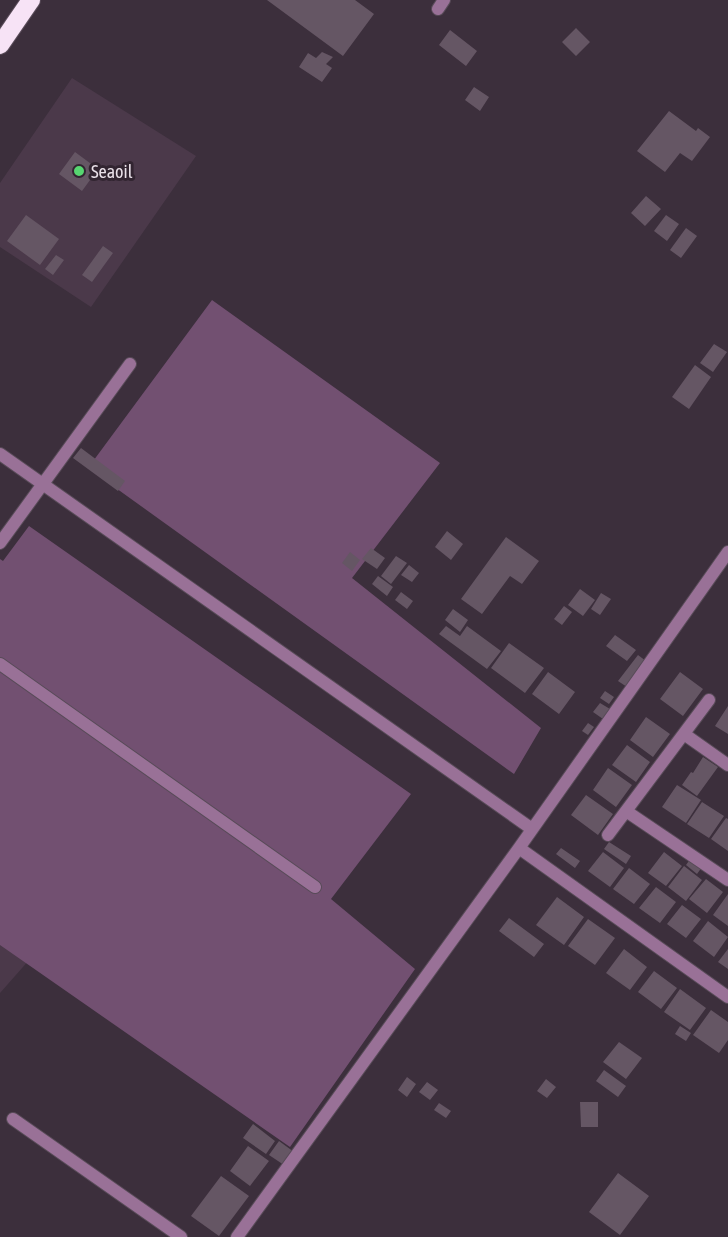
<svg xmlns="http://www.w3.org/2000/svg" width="728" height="1237" font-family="'Asap Condensed',sans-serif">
<rect width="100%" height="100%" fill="#3c2f3c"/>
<path fill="#4b394a" d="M72,78l124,78 -105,151 -91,-60v-64z
M0,939l30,20 -30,34z"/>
<path fill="#725071" d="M212,300l228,163 -88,115 189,150 -27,46 -426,-306z
M29,526l382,268 -80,105 84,70 -125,178 -290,-202v-386l3,2z"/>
<path fill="#655664" d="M267,0h88l19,14 -31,42z
M576,28l14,14 -14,14 -14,-14z
M450,30l27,21 -11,15 -27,-21z
M322,52l11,5 -7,7 6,4 -10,14 -23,-15 9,-14 8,5z
M474,87l15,10 -9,14 -15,-11z
M669,111l27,20 2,-3 12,9 -18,24 -12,-8 -15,19 -28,-21z
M75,152l23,17 -16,22 -23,-17z
M646,196l15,13 -16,17 -14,-13z
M26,215l33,24 -19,26 -33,-24z
M666,215l13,9 -12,17 -13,-10z
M686,228l11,8 -16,22 -11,-8z
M103,246l10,7 -21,29 -10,-7z
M56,255l8,5 -11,15 -8,-6z
M714,344l13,8 -14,20 -13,-9z
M695,365l16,12 -22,32 -17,-12z
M81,448l44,33 -7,10 -45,-33z
M447,531l16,13 -12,16 -16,-13z
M506,537l33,24 -17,23 -12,-8 -28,38 -21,-15z
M371,548l14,10 -8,11 -15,-10z
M350,552l10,8 -8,11 -10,-8z
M396,556l11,7 -16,21 -10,-8z
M409,565l10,8 -7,9 -11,-7z
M378,576l15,11 -6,9 -15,-12z
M580,589l15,11 -12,16 -15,-11z
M401,592l12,9 -6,8 -12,-9z
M601,593l10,6 -11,16 -9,-6z
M564,606l8,6 -10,13 -8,-6z
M453,609l15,11 -8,12 -15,-12z
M446,626l14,10 7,-10 34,25 -14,18 -48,-35z
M615,635l21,15 -9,11 -21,-15z
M509,643l35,25 -19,25 -34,-25z
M638,655l8,6 -19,26 -9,-6z
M548,672l27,20 -16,22 -27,-20z
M680,672l23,17 -20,27 -23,-17z
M605,691l9,6 -5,7 -9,-6z
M600,703l10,6 -7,10 -10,-7z
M728,706v28l-13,-8z
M646,717l24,17 -17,23 -23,-17z
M588,723l6,4 -6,8 -6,-4z
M627,745l23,17 -14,20 -24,-17z
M703,757l15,10 -21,29 -15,-11 9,-13 2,1z
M608,768l24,17 -16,22 -23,-17z
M677,785l24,15 -15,23 -24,-16z
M586,795l27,19 -15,21 -27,-20z
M702,802l22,14 -15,22 -22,-14z
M726,818l2,1v32l-17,-12z
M609,842l22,14 -5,8 -22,-15z
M561,848l19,13 -5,7 -19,-14z
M603,852l21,16 -14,19 -22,-16z
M664,852l18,14 -16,20 -18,-13z
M691,858l11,9 -5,7 -11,-9z
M684,866l18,14 -16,21 -18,-14z
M629,868l21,16 -16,20 -21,-15z
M706,879l17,13 -16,21 -18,-14z
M656,887l20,15 -16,21 -21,-15z
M728,894v32l-15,-11z
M557,897l27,20 -20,28 -28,-20z
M682,905l19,14 -15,19 -19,-14z
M509,918l35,26 -10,13 -35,-26z
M588,919l27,19 -20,27 -27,-19z
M708,921l20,16 -14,20 -21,-16z
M624,949l23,18 -17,23 -24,-17z
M728,949v20l-10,-7z
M654,971l23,17 -16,21 -23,-17z
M680,989l26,19 -16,22 -26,-18z
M711,1010l17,12v18l-9,13 -26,-18z
M680,1026l11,7 -5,8 -11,-7z
M619,1042l23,16 -16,21 -23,-17z
M604,1070l22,16 -8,11 -22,-16z
M407,1077l9,7 -9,13 -9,-7z
M546,1079l10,8 -9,11 -10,-7z
M427,1082l11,8 -8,10 -11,-8z
M580,1102h18v25h-17z
M439,1103l12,8 -5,7 -12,-8z
M253,1124l22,17 -9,13 -23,-16z
M279,1141l15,11 -10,13 -15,-10z
M248,1146l21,15 -19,25 -20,-15z
M618,1173l31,23 -29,39 -31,-23z
M221,1176l28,20 -30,40 -28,-20z"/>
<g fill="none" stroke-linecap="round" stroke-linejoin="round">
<defs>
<path id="street" d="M438,9l6,-9
M0,454l532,375
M0,543l130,-179
M0,664l315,223
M684,734l44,31
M626,811l102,69
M608,835l101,-135
M519,848l209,149
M13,1119l168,118
M237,1237l282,-389 209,-296"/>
<path id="highway" d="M0,45l31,-45"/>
</defs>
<use href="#street" stroke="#584b58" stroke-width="14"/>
<use href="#highway" stroke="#584b58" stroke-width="20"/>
<use href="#street" stroke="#997197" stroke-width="12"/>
<use href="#highway" stroke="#f7e3f6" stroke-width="18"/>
</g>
<circle fill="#57d671" stroke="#322531" stroke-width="2" cx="79" cy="171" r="6"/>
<g text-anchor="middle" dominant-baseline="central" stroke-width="6" stroke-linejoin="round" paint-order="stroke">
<g font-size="18" fill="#eae1e9" stroke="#322531" text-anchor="start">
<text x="91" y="171">Seaoil</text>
</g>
</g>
</svg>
